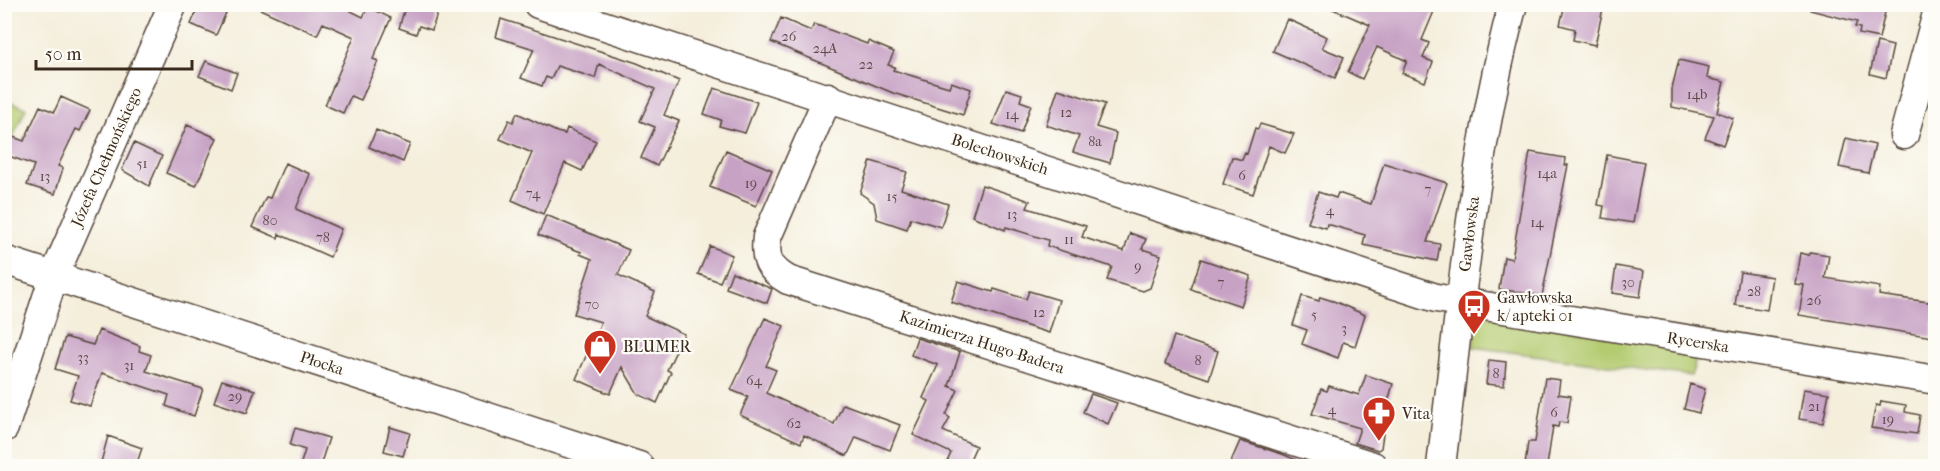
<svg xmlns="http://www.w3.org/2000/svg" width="1940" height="471" font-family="'IM FELL French Canon',serif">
<rect width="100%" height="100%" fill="#fdfcf7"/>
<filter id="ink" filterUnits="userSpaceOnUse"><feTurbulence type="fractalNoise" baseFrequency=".0167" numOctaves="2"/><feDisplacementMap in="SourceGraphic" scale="12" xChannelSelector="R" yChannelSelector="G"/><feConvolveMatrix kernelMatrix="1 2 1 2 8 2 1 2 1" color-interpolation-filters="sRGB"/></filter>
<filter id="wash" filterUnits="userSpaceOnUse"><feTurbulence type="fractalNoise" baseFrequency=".008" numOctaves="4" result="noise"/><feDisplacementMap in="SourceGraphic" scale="24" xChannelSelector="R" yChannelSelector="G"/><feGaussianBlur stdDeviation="1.35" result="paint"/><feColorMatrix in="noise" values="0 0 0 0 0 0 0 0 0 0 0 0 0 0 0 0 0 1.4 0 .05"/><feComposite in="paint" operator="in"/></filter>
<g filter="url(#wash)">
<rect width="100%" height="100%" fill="#f4eedb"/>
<path fill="#b4cb70" stroke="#787a47" stroke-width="1.5" d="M5,100l21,8 -21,47z
M1478,314l229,36 -2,8 -8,-1 -6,19 -218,-29z"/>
<g id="blocks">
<path fill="#c7a2c5" d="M200,4h30l-14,31 -25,-11z
M249,4h88l26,13 5,-10 23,11 -18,41 5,2 -17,39 -10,-4 -8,17 -18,-8 29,-68 -31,-14 -6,12z
M406,4h34l-8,26 -13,-4 -3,8 -17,-6z
M1321,4h116l-15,36 7,3 -6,15 10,4 -8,20 -23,-9 5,-12 -30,-14 -15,32 -14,-7 22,-47z
M1565,4h39l-9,41 -22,-5 2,-11 -15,-4z
M1811,4h76l-8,34 -20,-4 1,-6 -5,-1 2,-5 -47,-12z
M781,18l30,13 3,-7 53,20 1,-3 26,11 -6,13 7,2 -2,3 56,17 2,-5 20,7 -8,26 -70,-22 -122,-51z
M501,19l136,44 42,18 -15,34 15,6 -22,45 -16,-8 14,-31 -15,-6 15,-32 -56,-25 -4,14 -38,-12 -6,13 -5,-2 -4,9 -21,-8 13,-29 -38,-12z
M1287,19l40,18 -5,11 22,9 -9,21 -62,-27z
M1877,42l16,4 -7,32 -16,-4z
M1679,60l30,7 -2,11 17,4 -7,30 16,6 -10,27 -18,-7 9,-22 -42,-9v-19z
M206,61l31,12 -6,16 -32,-13z
M714,88l43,14 -12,31 -26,-7 2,-6 -17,-6z
M1006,89l16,5 -2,7 11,4 -10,28 -28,-9z
M1058,89l47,15 -9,23 20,6 -6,30 -37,-11 6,-16 -33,-11z
M61,97l29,13 -10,21 -4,-2 -18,37 5,2 -8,26 -28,-9 7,-20 -28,-10 7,-18 11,4 16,-35 14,6z
M517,113l40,19 8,2 2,-6 29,13 -14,30 -17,-8 -22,51 -31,-14 20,-47 -32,-14 9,-19 4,2z
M1260,124l34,10 -9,19 -16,-7 -16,48 -30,-10 9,-27 10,3 3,-7 2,1 8,-26 3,1z
M187,125l30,13 -21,48 -30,-13z
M376,130l34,14 -7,18 -34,-15z
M1846,138l29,7 -7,28 -29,-6z
M134,143l28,13 -13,30 -27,-16z
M726,150l46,20 -16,36 -46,-19z
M1530,152l36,6 -1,7h3l-26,131 -43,-7 5,-32 8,2z
M1607,155l37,7 -11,61 -31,-5 2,-12 -6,-1z
M871,161l36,11 -6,17 47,15 -7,23 -30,-9 -4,11 -30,-10 -3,-16 -14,-10z
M285,163l25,11 -14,35 45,20 -11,28 -51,-23 -1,4 -26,-11 14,-30 4,1z
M1384,163l63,20 -20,59 13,2 -3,17 -74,-16 2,-10 -38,-11 -1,4 -18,-5 10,-31 18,6 2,-5 33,11z
M982,185l48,16 -3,7 59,18 -4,11 42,14 6,-18 16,6 -4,10 19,6 -11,33 -7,3 -36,-11 5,-13 -65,-21 1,-6 -42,-13 -1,3 -33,-14z
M546,215l83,35 -11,25 37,17 -10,24 39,18 -17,36 4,2 -14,31 -19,-9 -16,-27 -12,27 -34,-15 25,-57 -27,-8 18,-55 -12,-5 1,-2 -43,-17z
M710,246l22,9 -12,27 -22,-8z
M1810,252l19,3 -4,23 55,9 -1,8 56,8 -3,34 -133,-22 5,-30 -9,-1 5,-31 9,2z
M1201,259l50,17 -10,30 -50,-17z
M1616,266l28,5 -4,26 -28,-4z
M732,272l40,17 -5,14 -41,-15z
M1740,272l32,5 -5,33 -32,-5z
M958,281l35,11 1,-3 32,10 3,-8 30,9 -10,33 -98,-31z
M1302,296l17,5 1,-4 16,5 29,13 -10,31 -12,-4 -5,16 -36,-14 5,-14 -14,-5z
M765,318l19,8 -18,40 10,4 -10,23 68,31 9,-20 57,21 -10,25 -34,-13 -9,19 -43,-21 -3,8 -61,-28 8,-18 -17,-7z
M99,330l41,16 -1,5 12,4 -5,16 57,18 -9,27 -28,-10 3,-11 -67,-22 -12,33 -20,-6 8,-24 -23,-7 10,-32 28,8z
M1174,336l44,15 -9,28 -44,-15z
M917,338l43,14 -11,34 9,4 -12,25 4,3 -7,13 33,15 -9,20h-22l6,-13 -38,-18 16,-34 -6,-3 15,-33 -27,-10z
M1489,360l17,2 -2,24 -18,-2z
M1366,375l27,9 -6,22 -6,42 -3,2 -23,-7 5,-15 -48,-14 9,-25 6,2 2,-5 30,9z
M1545,378l15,2 -2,14 13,2 -4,27 -8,-1 -1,5 -5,-1 -6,40h-22l3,-24h7z
M222,380l33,10 -8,23 -33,-11z
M1690,384l15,5 -6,24 -15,-4z
M1804,389l25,4 -6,30 -24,-4z
M1091,394l26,9 -9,21 -25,-12z
M1881,401l25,4 -1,7 15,3 -3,19 -46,-6 5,-23 4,1z
M390,427l20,6 -7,23 -19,-5z
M295,428l34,10 -9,28h-20l5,-16 -15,-5z
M108,436l34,12 -6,18h-36z
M1240,441l42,13 28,12h-81z"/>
</g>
</g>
<g filter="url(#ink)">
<use href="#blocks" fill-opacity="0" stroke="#57473a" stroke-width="1.5"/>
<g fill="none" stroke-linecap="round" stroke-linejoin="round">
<defs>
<path id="minor" d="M538,4l898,294 500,82
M828,97l-61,140c-3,23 2,32 21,43l585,186
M1904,135l32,-118
M4,260l635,206
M4,428l50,-152 119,-272
M1441,466c19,-154 32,-311 72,-462"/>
</defs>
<use href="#minor" stroke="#57473a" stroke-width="31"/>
<use href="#minor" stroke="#fff" stroke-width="28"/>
</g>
</g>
<defs>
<symbol id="bus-pin" viewBox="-11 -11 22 30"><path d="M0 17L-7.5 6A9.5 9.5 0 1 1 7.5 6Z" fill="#c8321e" stroke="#fdfcf7"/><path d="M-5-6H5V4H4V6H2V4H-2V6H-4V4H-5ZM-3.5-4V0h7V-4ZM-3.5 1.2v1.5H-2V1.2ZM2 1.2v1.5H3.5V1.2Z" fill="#fff"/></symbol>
<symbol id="shop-pin" viewBox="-11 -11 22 30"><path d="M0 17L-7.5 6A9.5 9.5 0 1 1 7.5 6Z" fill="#c8321e" stroke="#fdfcf7"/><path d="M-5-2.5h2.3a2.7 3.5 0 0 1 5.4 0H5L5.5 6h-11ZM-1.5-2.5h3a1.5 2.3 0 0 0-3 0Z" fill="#fff"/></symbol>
<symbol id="pharmacy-pin" viewBox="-11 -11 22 30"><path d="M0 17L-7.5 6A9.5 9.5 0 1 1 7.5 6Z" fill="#c8321e" stroke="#fdfcf7"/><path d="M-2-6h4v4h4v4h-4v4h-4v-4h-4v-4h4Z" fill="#fff"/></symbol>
</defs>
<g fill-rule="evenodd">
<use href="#bus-pin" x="1455" y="287" width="38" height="52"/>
<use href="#shop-pin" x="581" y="327" width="38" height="52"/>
<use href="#pharmacy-pin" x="1360" y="394" width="38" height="52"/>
</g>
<g text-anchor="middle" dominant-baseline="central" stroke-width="4.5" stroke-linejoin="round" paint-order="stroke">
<g font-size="14" fill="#5e4848">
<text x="789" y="36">26</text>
<text x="825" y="48">24A</text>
<text x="866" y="64">22</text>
<text x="1697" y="94">14b</text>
<text x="1066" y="112">12</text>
<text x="1012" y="114">14</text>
<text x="1095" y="141">8a</text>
<text x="142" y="163">51</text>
<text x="1547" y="173">14a</text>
<text x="1242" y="175">6</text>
<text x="45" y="176">13</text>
<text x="751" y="183">19</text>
<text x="1428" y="189">7</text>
<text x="533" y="193">74</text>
<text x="892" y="196">15</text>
<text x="1330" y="210">4</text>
<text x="1012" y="214">13</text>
<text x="270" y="220">80</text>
<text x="1537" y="222">14</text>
<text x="323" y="237">78</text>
<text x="1069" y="239">11</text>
<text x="1138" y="266">9</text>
<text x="1221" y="282">7</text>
<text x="1628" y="282">30</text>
<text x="1754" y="291">28</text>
<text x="1814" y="300">26</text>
<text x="592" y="304">70</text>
<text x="1039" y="312">12</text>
<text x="1314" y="314">5</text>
<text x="1344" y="328">3</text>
<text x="83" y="357">33</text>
<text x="1198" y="360">8</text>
<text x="129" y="365">31</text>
<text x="1496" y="373">8</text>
<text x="754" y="380">64</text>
<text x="235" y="396">29</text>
<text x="1814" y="406">21</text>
<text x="1332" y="409">4</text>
<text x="1554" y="412">6</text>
<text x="1888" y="419">19</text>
<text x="794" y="423">62</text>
</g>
<g font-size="16" fill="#3b2a1e" stroke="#fdfcf7">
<text transform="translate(1000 154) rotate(18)">Bolechowskich</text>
<text transform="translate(106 157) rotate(-66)">Józefa Chełmońskiego</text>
<text transform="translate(1469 234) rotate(-83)">Gawłowska</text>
<text transform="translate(982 342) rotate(18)">Kazimierza Hugo-Badera</text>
<text transform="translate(1698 342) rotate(9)">Rycerska</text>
<text transform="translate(322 363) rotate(18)">Płocka</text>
</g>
<g font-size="16" fill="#3b2a1e" stroke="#fdfcf7" text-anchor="start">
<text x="1497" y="297">Gawłowska<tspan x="1497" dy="18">k/ apteki 01</tspan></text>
<text x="623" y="346">BLUMER</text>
<text x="1402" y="413">Vita</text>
</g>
</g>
<rect width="1940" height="471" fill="none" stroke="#fdfcf7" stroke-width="24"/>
<path d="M36 60v9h156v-9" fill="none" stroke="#3b2a1e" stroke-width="3"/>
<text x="45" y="60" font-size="18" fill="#3b2a1e" stroke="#fdfcf7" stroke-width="4.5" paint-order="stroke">50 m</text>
</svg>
